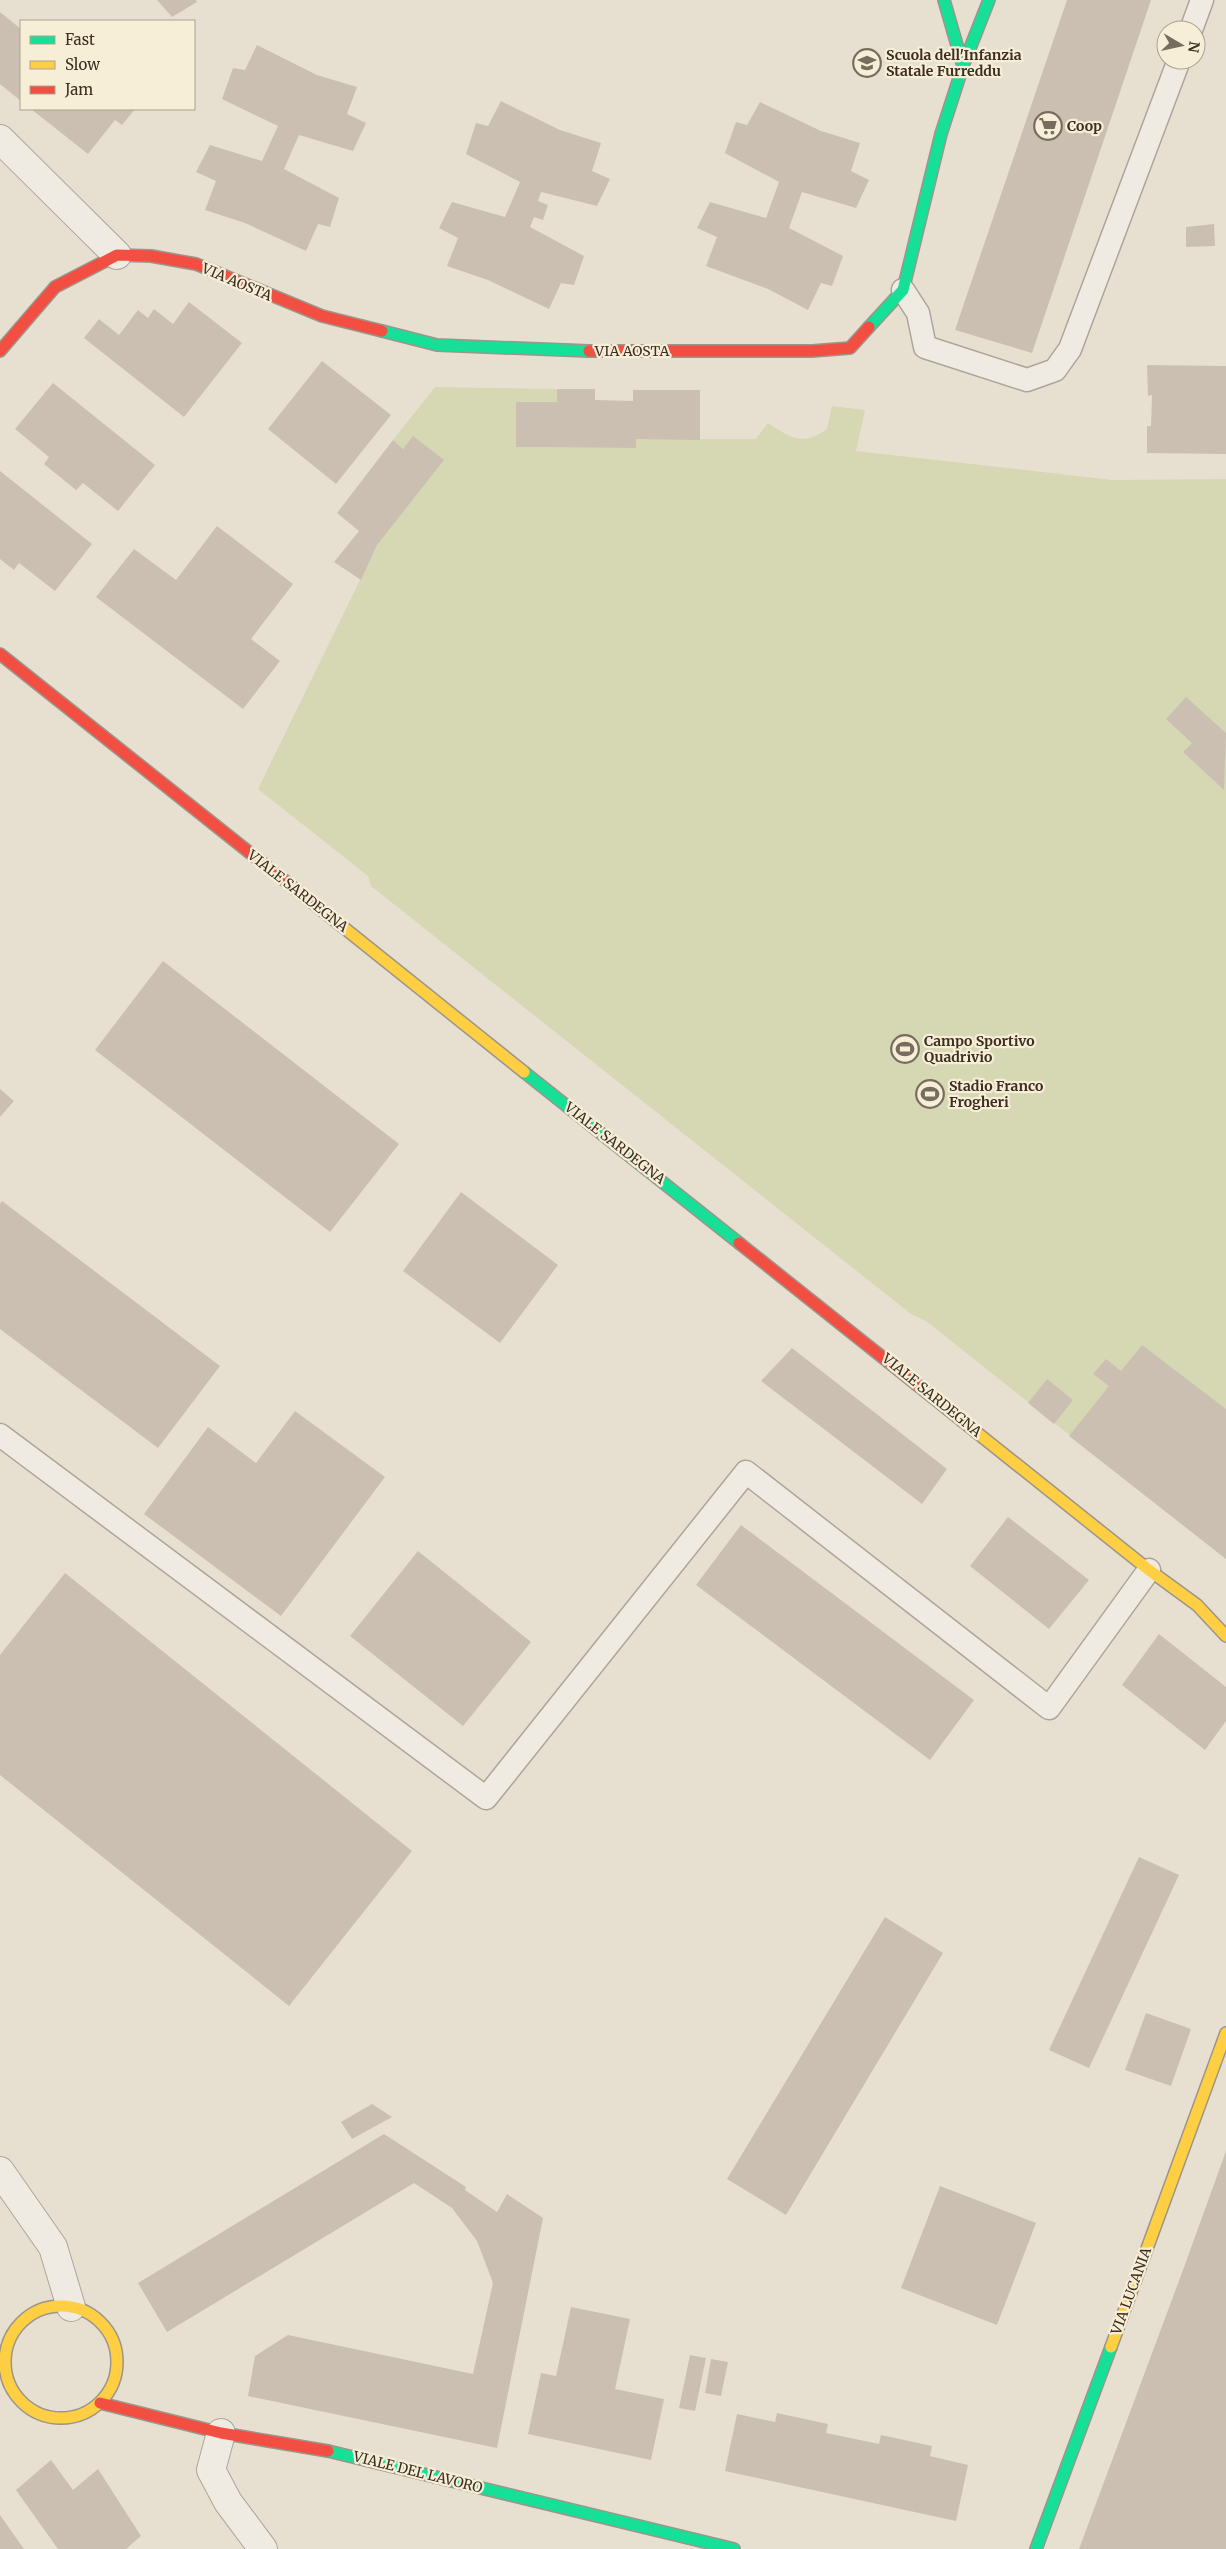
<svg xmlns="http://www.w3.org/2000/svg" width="1226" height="2549" font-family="Merriweather,serif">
<rect width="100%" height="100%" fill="#e7e0d1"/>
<path fill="#d6d7b3" d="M435,387l122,2v13l-41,45 120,1v-9h120l12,-16c21,14 35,24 59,6l5,-23 33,4 -9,41 257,29 113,-1v1080l-300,-238 -15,-7 -540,-428 -3,-10 -110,-87 119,-244 36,-108 -10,12 -10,-9z"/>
<path fill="#cbbfb2" d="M157,0h39l1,2 -25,15z
M1067,0h84l-119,353 -77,-23z
M0,12l21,17v72l-21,-17z
M257,45l60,30 40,12 -10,27 19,9 -13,28 -54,-16 -15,34 55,29 -9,29 -12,-3 -12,27 -61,-28 -40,-13 11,-29 -20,-9 14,-27 52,16 16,-35 -56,-27 11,-31 12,2z
M501,101l59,29 41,13 -9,28 18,8 -13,27 -56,-14 -3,9 10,4 -5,15 -9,-3 -4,10 54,29 -10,29 -13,-2 -12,26 -61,-29 -41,-14 11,-28 -19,-10 13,-26 53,15 15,-35 -54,-28 10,-31 12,3z
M760,102l61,29 39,12 -9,28 18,9 -13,28 -54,-16 -13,36 54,28 -11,30 -11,-3 -13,27 -40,-21 -62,-23 11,-29 -20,-9 13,-26 56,16 13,-36 -54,-29 11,-31 11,3z
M31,109h104l-13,16 -7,-5 -27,34z
M1214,224l1,22 -29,1v-20z
M189,302l53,41 -58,74 -100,-79 15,-19 20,16 19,-25 10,8 6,-9 19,15z
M322,361l69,54 -55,69 -68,-55z
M1147,365l79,1v88l-79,-1v-27h4l1,-31 -4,1z
M53,383l102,82 -37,46 -35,-28 -7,7 -32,-26 5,-7 -34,-28z
M557,389h38v11l38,1v-11h67v50l-64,-1v9l-120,-1v-45h41z
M413,436l31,24 -67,85 -16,35 -27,-18 25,-31 -22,-18 56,-73 10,9z
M0,471l92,73 -37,47 -36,-28 -5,7 -14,-11z
M217,526l76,58 -42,55 29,22 -37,48 -147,-112 38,-48 42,31z
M1186,697l40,36 -2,57 -41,-38 9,-9 -26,-24z
M163,961l236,183 -69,88 -235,-182z
M0,1089l14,12 -14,16z
M461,1192l97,73 -58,78 -97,-72z
M2,1201l218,165 -62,82 -158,-119v-125z
M1142,1345l84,64v150l-157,-123 40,-50 -16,-12 13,-15 15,12z
M792,1348l155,121 -25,35 -161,-123z
M1047,1379l26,21 -19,24 -26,-21z
M295,1411l90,66 -104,139 -137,-102 64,-87 48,36z
M1008,1517l81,63 -40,49 -79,-63z
M741,1525l233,175 -44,60 -234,-175z
M418,1551l113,91 -68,84 -113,-90z
M65,1573l347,278 -123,155 -289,-231v-120z
M1159,1634l67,53v34l-21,29 -83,-65z
M1139,1857l40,18 -90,193 -40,-18z
M885,1917l58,36 -157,262 -59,-36z
M1146,2013l45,16 -20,57 -46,-16z
M372,2104l20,13 -40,22 -11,-17z
M384,2134l82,53 -1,3 32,22 10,-18 36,24 -46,230 -249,-52 7,-40 33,-21 185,39 20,-91 -16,-42 -25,-33 -38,-25 -247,149 -29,-49z
M1226,2151v398h-147l104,-279z
M940,2186l96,37 -39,102 -96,-37z
M571,2307l59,12 -15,70 49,10 -13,61 -123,-26 13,-61 15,3z
M690,2355l16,3 -11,53 -16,-3z
M711,2359l17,3 -7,34 -16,-3z
M777,2413l51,11 -2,9 53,11 2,-9 51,11 -2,10 38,9 -12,56 -231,-50 12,-57 38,8z
M51,2460l22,30 25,-21 43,67 -15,13h-68l-42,-59z
M0,2515l24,34h-24z"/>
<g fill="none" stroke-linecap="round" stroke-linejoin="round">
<defs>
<path id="lane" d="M1191,30l11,-30
M903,290l15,23 7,34 102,33 28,-10 15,-21 109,-289
M0,1435l486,363 260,-326 303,236 100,-138"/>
<path id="street" d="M0,139l117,116
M0,2171l53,76 18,60
M221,2433l-10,37 17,32 35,47"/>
<path id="fast" d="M944,0l19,66
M869,327l34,-37 38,-156 22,-68 26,-66
M382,331l55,14 152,6
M524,1072l215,171
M328,2451l406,98
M1036,2549l75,-202"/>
<path id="slow" d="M338,923l186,149
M916,1384l233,186 48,35 29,31
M5 2362a56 56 0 1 1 112 0a56 56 0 1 1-112 0Z
M1111,2347l115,-314"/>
<path id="jam" d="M0,351l55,-64 62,-32 34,1 45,8 126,52 60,15
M589,351h223l38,-3 19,-21
M0,654l338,269
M739,1243l177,141
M100,2403l121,30 107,18"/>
</defs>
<use href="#lane" stroke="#ada599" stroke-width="25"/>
<use href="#street" stroke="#ada599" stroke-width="30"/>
<use href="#fast" stroke="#9c958a" stroke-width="14"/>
<use href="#slow" stroke="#9c958a" stroke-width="14"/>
<use href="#jam" stroke="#9c958a" stroke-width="14"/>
<use href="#lane" stroke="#efebe3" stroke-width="22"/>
<use href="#street" stroke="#efebe3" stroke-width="28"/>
<use href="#fast" stroke="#16e098" stroke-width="11"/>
<use href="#slow" stroke="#ffcf43" stroke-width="11"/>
<use href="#jam" stroke="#f24e42" stroke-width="11"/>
</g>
<defs>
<symbol id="school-ring" viewBox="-11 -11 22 22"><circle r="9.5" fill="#f7eed8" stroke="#786c5e" stroke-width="1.5"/><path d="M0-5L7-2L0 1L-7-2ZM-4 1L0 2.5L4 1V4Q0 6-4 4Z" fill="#786c5e"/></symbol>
<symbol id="supermarket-ring" viewBox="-11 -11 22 22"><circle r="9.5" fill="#f7eed8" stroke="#786c5e" stroke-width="1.5"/><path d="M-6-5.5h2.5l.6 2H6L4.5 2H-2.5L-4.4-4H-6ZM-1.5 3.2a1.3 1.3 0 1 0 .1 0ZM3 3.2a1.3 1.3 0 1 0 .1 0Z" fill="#786c5e"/></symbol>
<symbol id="stadium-ring" viewBox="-11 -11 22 22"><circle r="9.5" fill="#f7eed8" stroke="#786c5e" stroke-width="1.5"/><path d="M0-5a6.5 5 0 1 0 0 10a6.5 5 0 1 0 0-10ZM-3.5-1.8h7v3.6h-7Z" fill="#786c5e"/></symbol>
</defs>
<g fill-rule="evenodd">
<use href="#school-ring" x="851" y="47" width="32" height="32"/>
<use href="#supermarket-ring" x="1032" y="110" width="32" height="32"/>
<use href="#stadium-ring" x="889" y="1033" width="32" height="32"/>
<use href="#stadium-ring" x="914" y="1078" width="32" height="32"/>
</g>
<g text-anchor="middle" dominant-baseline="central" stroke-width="4.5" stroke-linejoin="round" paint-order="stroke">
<g font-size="14" font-weight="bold" fill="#3d2e20" stroke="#f7eed8" text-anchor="start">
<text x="886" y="55">Scuola dell'Infanzia<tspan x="886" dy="16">Statale Furreddu</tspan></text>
<text x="1067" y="126">Coop</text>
<text x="924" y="1041">Campo Sportivo<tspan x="924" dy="16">Quadrivio</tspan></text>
<text x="949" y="1086">Stadio Franco<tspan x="949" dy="16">Frogheri</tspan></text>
</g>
<g font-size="14" fill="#3d2e20" stroke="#f7eed8">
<text transform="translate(237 282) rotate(23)">VIA AOSTA</text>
<text x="632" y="351">VIA AOSTA</text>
<text transform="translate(298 891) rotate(38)">VIALE SARDEGNA</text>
<text transform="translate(615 1143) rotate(38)">VIALE SARDEGNA</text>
<text transform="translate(932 1395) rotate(39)">VIALE SARDEGNA</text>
<text transform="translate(1131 2291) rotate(-70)">VIA LUCANIA</text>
<text transform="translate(418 2472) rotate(14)">VIALE DEL LAVORO</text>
</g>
</g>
<rect x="20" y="20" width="175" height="90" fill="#f7eed8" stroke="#ada18e"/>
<rect x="30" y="36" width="25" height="8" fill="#16e098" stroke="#ada18e"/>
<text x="65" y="45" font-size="15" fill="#3d2e20">Fast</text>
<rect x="30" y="61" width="25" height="8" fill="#ffcf43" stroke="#ada18e"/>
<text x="65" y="70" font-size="15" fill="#3d2e20">Slow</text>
<rect x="30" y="86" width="25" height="8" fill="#f24e42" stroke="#ada18e"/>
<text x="65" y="95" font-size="15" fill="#3d2e20">Jam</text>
<g transform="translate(1181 45) rotate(99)"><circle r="24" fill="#f7eed8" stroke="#ada18e"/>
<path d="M0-4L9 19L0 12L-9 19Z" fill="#786c5e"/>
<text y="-8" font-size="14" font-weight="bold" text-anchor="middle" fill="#3d2e20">N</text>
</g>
</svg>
